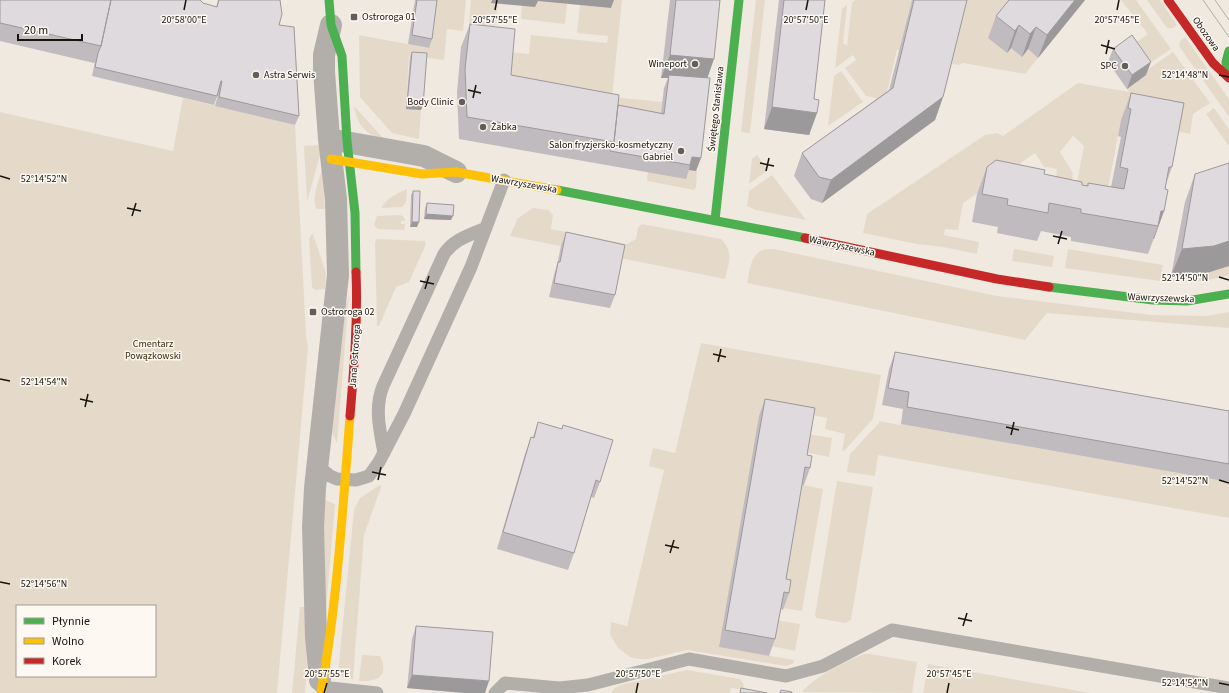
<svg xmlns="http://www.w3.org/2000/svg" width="1229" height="693" font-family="'Source Sans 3',sans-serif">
<rect width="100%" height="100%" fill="#f0e9e0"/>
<path fill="#e5daca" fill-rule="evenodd" d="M435,0h31l-3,31 -16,-2 -3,31 -35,-4 -3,53 15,1 -2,29 -27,-6 -32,-36 -1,-62 69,13z
M471,0h20l7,4 -3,22 -26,-2z
M536,0l31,4 -2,20 -44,-5 1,-13z
M612,0h10l-10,97 51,5 -4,25 -157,-30 5,-45 22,2 2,-19 76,8 1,-7 -31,-3 3,-28 31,3z
M756,0h9l-15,133 -9,-1z
M856,0h56l-13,50h-2l-12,50 -19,-4 -21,-28 11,-8 -3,-5 -18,13 7,-59 5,-4 -4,38 4,3 5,-44z
M953,0h66l-12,53 4,-5 17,1 10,9 -13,16 -62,-11 -5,2 -9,-2z
M1121,0h15l35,49 -24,16 -15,-20 16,-11z
M1147,0h13l17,25 -4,3h-6z
M1185,37l44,62v18l-50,-71 1,-5z
M1173,52l37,51 -17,11 -3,20 -69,-14 -14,74 -31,-7 8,-41 -11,-10 -13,16 13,21 -2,14 -28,-2 1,-12 1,1 11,3 1,-8 -10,-2 -2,1 -10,-15 -72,50 -5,27 -13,-1 -1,6 35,7 -2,12 -34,-7 -26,-3 -54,-11 4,-19 118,-79 12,-2 6,3 75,-53 51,9 -2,-3 19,-14 -2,-3z
M841,71l22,31 -35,24 6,-50z
M183,98l112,27 11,210 2,12 -31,346h-277v-581l173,39zM17,606h138v70h-138z
M354,106l30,33c-19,-4 -27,-15 -30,-33z
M1214,108l15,21v17l-23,-32z
M319,145l3,3 -15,54 -3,-56z
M757,155l11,15 -19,14 3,-25z
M323,166l2,43h-8c-7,-8 3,-33 6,-43z
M649,166l48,5 -1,16 -2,3 -46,-9 -1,-3z
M772,175l34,45 -50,-10 -9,-4 2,-15z
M407,189c-1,7 1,14 -5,18l-21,1c6,-10 15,-14 26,-19z
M533,208l15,2 5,5 -2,14 76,15 9,-5 2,-12 4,-3 79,15c13,13 8,24 4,40l-215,-43 8,-18z
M400,215c3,1 5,2 5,6h-4v3h4l-1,6 -26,-1 -4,-4 3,-9z
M313,234l13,39 -1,16 -10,1 -3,-3 -3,-48 2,-4z
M377,239l48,2 1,3 -17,38 -13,5 -17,39h-2l-2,-84z
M766,249h8l223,47 154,19 56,1 22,-4v16l-182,-15 -22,27 -278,-57c3,-13 3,-30 19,-34z
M1014,249l40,7 -2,11 -40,-6z
M1068,249l95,16 -3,16 -95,-13z
M1229,266v9c-19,5 -38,9 -58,6v-5l33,-2z
M349,295l-12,148 -6,-12 10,-110z
M701,343l180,32 -8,44 -29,32h-2l3,-17 -20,-5 2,-11 -27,-5 -81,234 75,13v3l-8,3 -99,-16 -39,9h-9l-9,-2 -12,-9 -8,-14 1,-12 16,4 37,-156 -15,-4 4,-18 22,5z
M879,421l21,4 1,-1 328,58v36l-351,-63 -3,21 -28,-4 3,-18 29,-31z
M807,434l25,4 -3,19 -25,-5z
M837,481l36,6 -22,133 -6,3 -28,-5 -2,-2z
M799,484l24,5 -21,122 -19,-3 -3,-12z
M380,485l1,2 -17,48 -11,144c-6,0 -11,-1 -15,-6l16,-163 6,-12z
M322,499l13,5 -9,105z
M300,607h5l2,63 -2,23h-13z
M776,620l24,4 -5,27 -24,-5z
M864,654h6l47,8 -5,31 -110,-1c12,-15 44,-31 62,-38z
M362,655l18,1c9,20 -1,26 -21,25z
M928,664l162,29h-167z
M687,670l53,9 4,6 -1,5 -12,-2 -1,5h-119l4,-5 5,-3z"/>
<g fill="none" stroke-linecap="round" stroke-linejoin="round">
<path stroke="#b2afab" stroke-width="13" d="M384,453c-4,-22 -10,-45 -1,-67l61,-132c10,-15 26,-19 42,-26
M318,462l3,7 9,7 7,3 19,1 13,-4 10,-14 25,-48 67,-147 33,-87
M321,687l56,6
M495,693l10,-10 54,5 29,-3 101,-26 97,17 37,-10 69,-36 337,58"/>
<path stroke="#b2afab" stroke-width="22" d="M329,139l95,17 32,16
M320,680l-4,-43 -3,-110 2,-39 23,-213 -2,-76 -7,-60 -5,-68v-16l7,-30"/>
<path stroke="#4caf50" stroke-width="9" d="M329,0l2,25 11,31 5,85 8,72 1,59
M1229,51l-3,11 3,12
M557,190l248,48
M715,220l24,-220
M1049,287l104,13 34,1 42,-7"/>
<path stroke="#ffc107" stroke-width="9" d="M331,159l91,15 34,-2 101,18
M321,693c16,-91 22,-185 29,-277"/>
<path stroke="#c62828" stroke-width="9" d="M1168,0l45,63 16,15
M805,238l192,41 52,8
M350,416c4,-48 8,-96 6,-144"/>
<path stroke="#b0ada8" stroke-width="1" d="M1203,0l26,37
M1215,0l14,20"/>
</g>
<path fill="#c0bbbe" d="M0,0l203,3 13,4 2,-7h62l-1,25 20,91 -4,9 -80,-19 4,-15 -5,14 -122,-29 3,-14 -1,1 -94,-22z
M415,0h22l-5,39 -3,9 -21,-4z
M670,0h50l-13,78 -11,93 -7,-1 -3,9 -227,-40 -2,-47 4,-45 9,-23 41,51 107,30 43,8 3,-25 4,-10h-7z
M779,0h46l-11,99 3,14 -8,22 -45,-6z
M912,0h55l-24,97 -8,23 -113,83 -11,-4 -17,-23 8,-23 87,-63z
M1085,0l-47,58 -10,-9 -6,8 -11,-9 -4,5 -19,-15 8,-22z
M1113,49l33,26 -19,14 -19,-27z
M412,52l9,58 -15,-1 4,-52z
M1131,93l41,74 -6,17 -2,27 -16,43 -77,-13v-4l-30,-6 -4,10 -40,-8 1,-6 -26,-5 5,-28 10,-27 57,7 43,12 1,-3 23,4 10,-50 -3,-1 3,-16z
M1195,174l9,100 -33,2 14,-74z
M413,191l4,36h-7l1,-32z
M427,203l24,17 -27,-1 1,-11z
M566,232l49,63 -5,13 -61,-11 5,-22 3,-10 4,-19z
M895,352l334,59v71l-328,-58 2,-15 -21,-4 7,-36z
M765,399l42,56 3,13 -6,17h-2l-16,94 3,14 -6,17 -2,-1 -6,30 -6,17 -50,-9 40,-231z
M538,422l62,60 -6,16 -3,-1 -17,56 -6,17 -71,-21 28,-95 6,-17h2z
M416,626l69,67h-20l-58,-5 5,-49z"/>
<path fill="#9c999b" d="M492,0h122l-3,8 -73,-7 -3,6 -44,-4z
M1075,0h10l-47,58 9,-23z
M1019,25l-8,23 -4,5 8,-22z
M1036,27l-8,22 -6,8 8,-23z
M670,55l44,4 -8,23 -37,-7 -1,3h-7z
M1151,62l-5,13 -19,14 5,-14z
M943,97l-8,23 -113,83 9,-23z
M407,104l16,2 -2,4 -15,-1z
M772,107l45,6 -8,22 -45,-6z
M692,157l9,1 -5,13 -7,-1 1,-5z
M1161,211h3l-10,28h-1l5,-13z
M426,214l27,2 -2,4 -27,-1z
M412,222h7l-2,5h-7z
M1229,241v25l-25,8 -33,2 11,-27z
M412,675l77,6 -4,12h-20l-58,-5z"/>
<path fill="#dfdadd" stroke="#9c999b" d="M0,0h111l-10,46 -101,-23z
M111,0h89l3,3 14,4 2,-7h61l2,14 -3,11 15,2 5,89 -80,-19 3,-16h-1l-4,15 -122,-29 3,-14 3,-7z
M417,0h20l-5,39 -20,-4z
M676,0h44l-6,59 -44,-4z
M784,0h41l-11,99 5,1 -2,13 -45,-6z
M914,0h53l-24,97 -112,83 -12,-3 -17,-24 91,-65z
M1009,0h66l-28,35 -11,-8 -6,7 -11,-9 -4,6 -19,-15z
M470,24l45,5 -4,46 108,20 -5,47 -147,-25 -2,-48z
M1132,35l19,27 -19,13 -19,-26z
M412,52l15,1 -4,53 -16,-2z
M669,75l41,3 -9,80 -9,-1 -2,8 -80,-14 4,-9 4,-37 46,9z
M1131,93l53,10 -12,64h-3l-4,22 3,1 -4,21h-3l-3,15 -77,-13v-4l-32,-6 -1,10 -41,-8 1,-6 -26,-5 5,-27 9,-7 49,10 -1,4 38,8v3l6,1v-3l36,6 4,-20 -8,-2 11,-58 -3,-1z
M1229,163v78l-15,5 -32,3 13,-75z
M413,191h7l-1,31h-7z
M427,203l27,2 -1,11 -27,-2z
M566,232l59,13 -10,50 -61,-12 4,-21h2z
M895,352l334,59v53l-322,-57 2,-15 -21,-4z
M765,399l50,9 -8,47 5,1 -2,12 -5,-1 -19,112 5,1 -2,13 -5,-1 -9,47 -50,-9z
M538,422l24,7 1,-4 50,15 -13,42 -4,-2 -22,73 -71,-21 28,-95 3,1z
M416,626l77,6 -4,49 -77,-6z
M741,688l26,5h-27z
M781,690l11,2v1h-12z"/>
<path fill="none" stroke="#17130d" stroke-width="1.5" d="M184,10l2,-10M495,10l2,-10M806,10l2,-10M1117,10l2,-10M1101,45l14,4M1106,54l3,-14M1219,75l10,2M468,90l13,3M473,98l3,-13M760,163l14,3M766,171l3,-13M0,176l10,3M127,208l14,3M132,216l4,-13M1053,236l14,3M1058,244l4,-13M1219,277l10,3M420,281l14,3M425,289l4,-13M713,354l13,3M718,362l3,-13M0,379l10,2M80,399l13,3M85,407l3,-13M1006,427l13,3M1011,435l3,-13M372,472l14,3M378,480l3,-13M1219,480l10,3M665,545l14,3M670,553l4,-13M0,582l10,2M958,618l14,3M963,626l4,-13M1219,683l10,2M324,693l3,-10M636,693l2,-10M947,693l2,-10"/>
<g fill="#635e57" stroke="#fef8f2" stroke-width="1.5">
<rect x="350" y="13" width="8" height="8" rx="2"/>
<circle cx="695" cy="64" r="4"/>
<circle cx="1125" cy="66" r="4"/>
<circle cx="256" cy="75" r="4"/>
<circle cx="462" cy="102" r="4"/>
<circle cx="483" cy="127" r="4"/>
<circle cx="681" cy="151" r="4"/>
<rect x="309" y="308" width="8" height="8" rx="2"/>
</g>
<g text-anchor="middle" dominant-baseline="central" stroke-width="3" stroke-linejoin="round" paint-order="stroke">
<g font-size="10" fill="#17130d" stroke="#fef8f2" text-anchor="start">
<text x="362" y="17">Ostroroga 01</text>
<text x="687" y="64" text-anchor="end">Wineport</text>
<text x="1117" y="66" text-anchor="end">SPC</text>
<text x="264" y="75">Astra Serwis</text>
<text x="454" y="102" text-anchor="end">Body Clinic</text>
<text x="491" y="127">Żabka</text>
<text x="673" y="145" text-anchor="end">Salon fryzjersko-kosmetyczny<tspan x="673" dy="12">Gabriel</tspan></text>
<text x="321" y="312">Ostroroga 02</text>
</g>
<g font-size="10" fill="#17130d" stroke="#fef8f2">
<text transform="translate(1206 34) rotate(55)">Obozowa</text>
<text transform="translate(716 109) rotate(-84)">Świętego Stanisława</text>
<text transform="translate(524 184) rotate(10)">Wawrzyszewska</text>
<text transform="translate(842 246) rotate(12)">Wawrzyszewska</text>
<text transform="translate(1161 298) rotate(2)">Wawrzyszewska</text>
<text transform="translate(355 356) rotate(-86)">Jana Ostroroga</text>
</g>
<g font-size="10" fill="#3b280c" stroke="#fef8f2">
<text x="153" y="344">Cmentarz<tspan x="153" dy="12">Powązkowski</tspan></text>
</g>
</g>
<g font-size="10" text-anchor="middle" fill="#17130d" stroke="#fef8f2" stroke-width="3" stroke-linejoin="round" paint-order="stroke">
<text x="184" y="23">20°58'00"E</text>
<text x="495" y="23">20°57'55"E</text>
<text x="806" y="23">20°57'50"E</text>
<text x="1117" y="23">20°57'45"E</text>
<text x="1185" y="78">52°14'48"N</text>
<text x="44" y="182">52°14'52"N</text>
<text x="1185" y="281">52°14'50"N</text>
<text x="44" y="385">52°14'54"N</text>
<text x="1185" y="484">52°14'52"N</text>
<text x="44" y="587">52°14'56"N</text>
<text x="327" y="677">20°57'55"E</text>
<text x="638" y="677">20°57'50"E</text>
<text x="949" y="677">20°57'45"E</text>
<text x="1185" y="686">52°14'54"N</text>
</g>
<rect x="16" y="605" width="140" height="72" fill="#fef8f2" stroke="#a29c96"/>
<rect x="24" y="618" width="20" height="6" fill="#4caf50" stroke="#a29c96"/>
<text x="52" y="625" font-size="12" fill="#17130d">Płynnie</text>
<rect x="24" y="638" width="20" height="6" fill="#ffc107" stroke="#a29c96"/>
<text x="52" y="645" font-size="12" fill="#17130d">Wolno</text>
<rect x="24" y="658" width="20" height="6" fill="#c62828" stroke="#a29c96"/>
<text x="52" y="665" font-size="12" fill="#17130d">Korek</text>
<path d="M18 34v6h64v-6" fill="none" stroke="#17130d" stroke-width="2"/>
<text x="24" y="34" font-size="12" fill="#17130d" stroke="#fef8f2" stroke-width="3" paint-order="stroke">20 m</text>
</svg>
